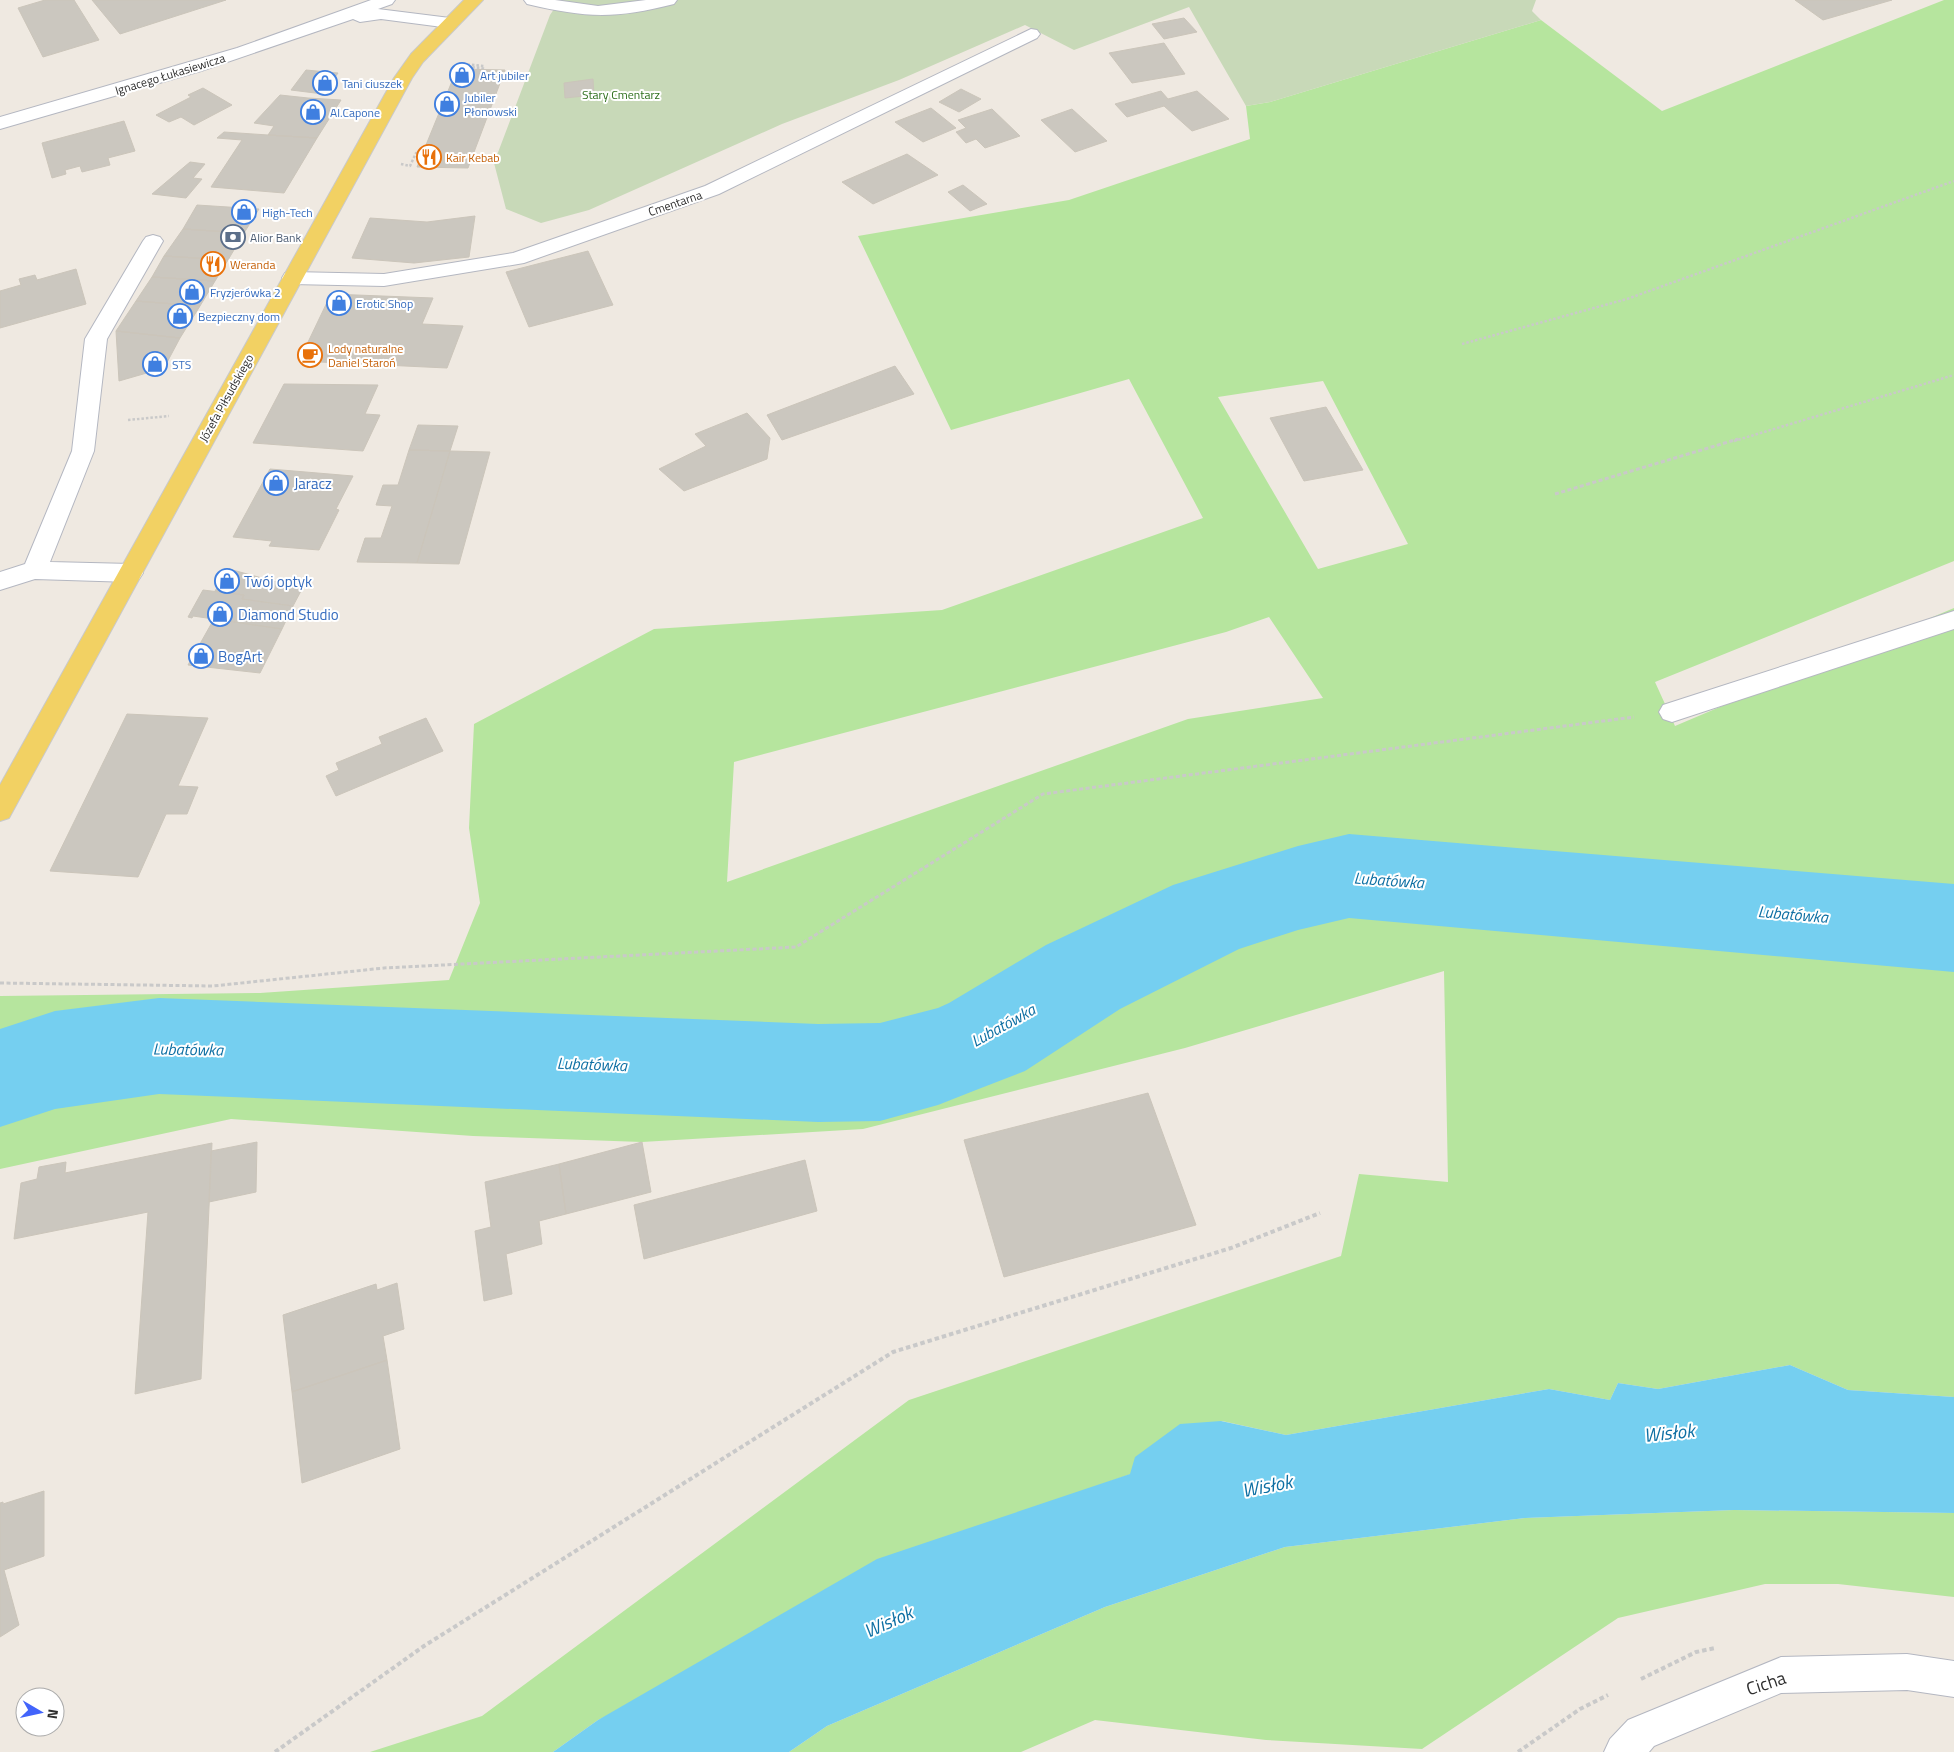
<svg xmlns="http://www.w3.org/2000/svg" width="1954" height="1752" font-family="'Titillium Web',sans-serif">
<rect width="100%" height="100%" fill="#efe9e1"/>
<path fill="#b6e59e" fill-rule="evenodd" d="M1944,0h10v561l-299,121 20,44 279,-118v789l-106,-7 -58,-25 -132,24 -40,-6 -8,17 -61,-11 -263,46 -64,-14 -91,53 -63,22 -470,224 -45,32h-183l112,-36 427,-316 432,-144 18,-82 89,8 -4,-211 -259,77 -322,81 -221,13 -169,-6 -242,-17 -231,50v-173l260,-3 189,-13 31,-77 -11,-75 5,-104 180,-95 288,-19 261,-92 -74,-139 -178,51 -93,-194 211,-36 181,-61 -4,-33 24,-4 271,-82 121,91zM1323,381l85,163 -90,25 -100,-172zM1269,617l54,81 -135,21 -461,163 7,-120 492,-130z
M1734,1510l220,3v84l-116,-13h-73l-147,34 -196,131 -156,-9 -171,-20 -74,32h-232l38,-26 278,-119 180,-60 240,-29z"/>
<path fill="#c8d9b8" d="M560,0h976l-4,11 9,9 -271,82 -24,4 -57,-99 -115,43 -49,-25 -126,55 -117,44 -193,86 -48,13 -35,-14 -12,-46 56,-148z"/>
<path fill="#75cff0" d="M1790,1365l58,25 106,7v116l-220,-3 -209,8 -240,29 -180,60 -278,119 -38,26h-236l45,-32 279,-161 253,-85 5,-17 45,-33 41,-3 65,14 263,-46 61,11 8,-17 40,6z"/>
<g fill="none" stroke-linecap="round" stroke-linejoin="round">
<path fill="#75cff0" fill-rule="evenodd" d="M1349,834l605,50v88l-605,-54 -51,12 -59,19 -119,60 -95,62 -49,19 -38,15 -58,16 -62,1 -659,-28 -104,15 -55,18v-98l55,-18 104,-13 659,26 62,-1 58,-15 11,-5 97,-58 127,-60 125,-39z"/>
</g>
<path fill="#cbc7bf" stroke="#cbc5ba" d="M45,0h29l25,40 -56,17 -25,-49z
M92,0h134l-106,34z
M1795,0h97l-69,20z
M1184,18l13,14 -33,7 -12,-15z
M1164,43l21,31 -53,9 -23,-30z
M457,69l48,1 -37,98 -51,-1z
M306,70l32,3 -15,21 -32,-4z
M593,79l1,16 -29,3 -1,-15z
M203,88l29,17 -38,20 -13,-8 -12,5 -13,-7 35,-18 -3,-2z
M961,89l20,10 -22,13 -20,-10z
M1161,91l7,8 29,-8 32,28 -37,12 -28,-25 -37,11 -12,-13z
M280,95l28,3 33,2 -24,38 -49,-3 6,-9 -20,-3z
M931,108l25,20 -33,14 -28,-20z
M992,109l28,27 -35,12 -9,-9 -10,4 -10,-11 10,-4 -8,-8z
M1072,109l35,32 -32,11 -34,-32z
M124,121l11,30 -27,7 2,7 -28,7 -2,-6 -15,4 1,4 -14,4 -10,-35z
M224,132l44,3 49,3 -33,55 -73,-6 31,-47 -25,-2z
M907,154l31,21 -65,29 -31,-22z
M190,162l15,2 -12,14 9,1 -16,19 -34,-4z
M963,185l24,19 -17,7 -22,-19z
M197,205l62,4 -15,24 -61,-4z
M475,216l-6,41 -55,6 -62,-5 18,-40 57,4z
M183,229l61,4 -16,27 -64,-4z
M588,251l25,54 -84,22 -23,-55z
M164,256l64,4 -13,21 -63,-4z
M76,269l10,35 -86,24v-37l21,-6 -2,-6 16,-4 2,5z
M152,277l63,4 -15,25 -64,-5z
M331,294l102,4 -11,26 41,2 -16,42 -148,-7z
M136,301l64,5 -20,32 -64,-7z
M116,331l64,7 -16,30 -45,13z
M895,366l19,28 -132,46 -15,-25z
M284,384l94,1 -13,29 15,1 -17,36 -110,-8z
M1326,407l37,63 -59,11 -34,-63z
M747,413l23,25 -3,21 -83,32 -25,-22 47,-23 -11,-12z
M418,425l40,1 -8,25 -41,-1z
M409,450l41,1 -33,112 -60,-1 8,-24h16l11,-32 -16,-1 7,-20h15z
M450,451l40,1 -31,112 -42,-1z
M270,469l83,7 -17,33 3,1 -20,40 -50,-4 3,-5 -39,-4z
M229,569l73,20 -9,17 -51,-7 2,-4 -29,-4z
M203,590l41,5 -2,4 51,7 -11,23 -89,-13 -1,2 -4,-1z
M214,619l68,10 -22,44 -72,-8z
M127,714l81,4 -30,68 20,1 -11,27h-21l-28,63 -88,-6z
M426,718l17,33 -107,45 -10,-20 13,-6 -3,-7 46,-19 -3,-7z
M1148,1093l48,132 -192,52 -40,-137z
M257,1142l-1,50 -47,10 2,-51z
M642,1142l9,50 -85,22 -7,-50z
M212,1143l-11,236 -66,15 13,-182 -134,27 7,-56 16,-4 2,-12 27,-5 -1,11z
M805,1160l12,51 -173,48 -10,-54z
M559,1164l7,50 -27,7 3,23 -36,10 6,40 -28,7 -9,-70 16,-4 -6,-45z
M397,1283l7,46 -21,7 4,24 -95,32 -9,-77 93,-31 1,6z
M387,1360l13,89 -98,34 -10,-91z
M44,1491v65l-40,14 15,55 -19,12v-134l3,-1v2z"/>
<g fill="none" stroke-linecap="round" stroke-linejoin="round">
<defs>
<path id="minor" d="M371,0h24l-3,4 -14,5 72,9 6,1 3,4 -3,4 -6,1 -69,-9 -21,3 -7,-3 -152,52 -201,58v-12l237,-69z
M524,0h31l43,6 48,-6h31l-3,4c-59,15 -88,14 -147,0z
M1031,29l6,1 3,4 -3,4 -318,156 -195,69 -140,23 -92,-2 -7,-1 -3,-5 3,-5 7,-1 92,2 129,-21 192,-67z
M153,235l7,2 3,4 -56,98 -13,112 -44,111 81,2 8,3 4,6 -4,6 -8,3 -96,-3 -35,11v-18l25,-8 47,-113 13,-112 58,-98 3,-4z
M1954,611v18l-282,93 -9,-3 -4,-7 4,-7z
M1907,1654l47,7v36l-47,-7 -126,3 -127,53 -5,6h-45l6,-13 18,-19 153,-63z"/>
<path id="major" d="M464,0h19l-60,62 -11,16 -403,740 -9,3v-36l394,-707 17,-24z"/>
</defs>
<use href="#minor" stroke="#b4b7c1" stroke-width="2"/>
<use href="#major" stroke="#c9c9c9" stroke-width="2"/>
<path stroke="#c9c9c9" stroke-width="2.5" stroke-dasharray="2.5 2" stroke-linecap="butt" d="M463,64l21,2 -1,2 -19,-1 -1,2
M401,164l9,2 6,-13 7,1
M1462,344l165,-45 327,-118
M128,420l41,-4
M1734,441l220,-66"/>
<path stroke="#c9c9c9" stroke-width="3" stroke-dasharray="4 2.5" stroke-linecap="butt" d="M1555,494l183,-55
M0,983l213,3 171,-18 412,-21 247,-153 591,-77"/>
<path stroke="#c9c9c9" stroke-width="4" stroke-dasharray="4.5 3" stroke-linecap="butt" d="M1641,1679l55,-27 19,-4
M275,1752l149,-106 469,-294 338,-104 89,-35
M1518,1752l62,-43 28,-14"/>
<use href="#minor" fill="#fff" fill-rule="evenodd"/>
<use href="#major" fill="#f2d163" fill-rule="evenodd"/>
</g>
<defs>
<symbol id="shop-ring" viewBox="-11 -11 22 22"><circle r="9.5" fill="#fff" stroke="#3f7fe0" stroke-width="1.5"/><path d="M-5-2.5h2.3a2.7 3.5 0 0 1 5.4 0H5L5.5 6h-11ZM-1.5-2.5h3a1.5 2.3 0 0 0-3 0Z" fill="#3f7fe0"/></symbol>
<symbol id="restaurant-ring" viewBox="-11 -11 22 22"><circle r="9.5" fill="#fff" stroke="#e8710a" stroke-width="1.5"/><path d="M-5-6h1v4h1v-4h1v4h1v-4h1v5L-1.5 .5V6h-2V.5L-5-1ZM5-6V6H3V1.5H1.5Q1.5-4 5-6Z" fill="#e8710a"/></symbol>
<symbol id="bank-ring" viewBox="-11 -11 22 22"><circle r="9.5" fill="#fff" stroke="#5c6f8a" stroke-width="1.5"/><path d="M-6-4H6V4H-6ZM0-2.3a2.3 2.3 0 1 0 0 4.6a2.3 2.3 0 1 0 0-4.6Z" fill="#5c6f8a"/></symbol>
<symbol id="cafe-ring" viewBox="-11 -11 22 22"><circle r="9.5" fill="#fff" stroke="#e8710a" stroke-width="1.5"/><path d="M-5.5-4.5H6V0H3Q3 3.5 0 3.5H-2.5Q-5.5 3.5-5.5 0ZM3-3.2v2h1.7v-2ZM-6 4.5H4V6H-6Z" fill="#e8710a"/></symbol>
</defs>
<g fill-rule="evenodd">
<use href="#shop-ring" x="448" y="61" width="28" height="28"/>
<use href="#shop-ring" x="311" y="69" width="28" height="28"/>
<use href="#shop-ring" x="433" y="90" width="28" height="28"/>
<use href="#shop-ring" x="299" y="98" width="28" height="28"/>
<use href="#restaurant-ring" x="415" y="143" width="28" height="28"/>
<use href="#shop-ring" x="230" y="198" width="28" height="28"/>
<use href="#bank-ring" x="219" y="223" width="28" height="28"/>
<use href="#restaurant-ring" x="199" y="250" width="28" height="28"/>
<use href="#shop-ring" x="178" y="278" width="28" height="28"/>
<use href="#shop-ring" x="325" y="289" width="28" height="28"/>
<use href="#shop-ring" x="166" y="302" width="28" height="28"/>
<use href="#cafe-ring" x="296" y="341" width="28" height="28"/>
<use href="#shop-ring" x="141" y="350" width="28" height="28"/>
<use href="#shop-ring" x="262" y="469" width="28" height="28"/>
<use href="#shop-ring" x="213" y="567" width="28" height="28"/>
<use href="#shop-ring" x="206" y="600" width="28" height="28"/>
<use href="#shop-ring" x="187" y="642" width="28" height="28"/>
</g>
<g text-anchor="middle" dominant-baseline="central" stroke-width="4" stroke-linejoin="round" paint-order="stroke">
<g font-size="12" fill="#2e2e2e" stroke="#fff">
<text transform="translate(170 74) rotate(-17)">Ignacego Łukasiewicza</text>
<text transform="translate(675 203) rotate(-19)">Cmentarna</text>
<text transform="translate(226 398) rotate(-61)">Józefa Piłsudskiego</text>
</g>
<g font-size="12" fill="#366cbe" stroke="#fff" text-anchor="start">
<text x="480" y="75">Art jubiler</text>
<text x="342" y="83">Tani ciuszek</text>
<text x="464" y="97">Jubiler<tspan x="464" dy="14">Płonowski</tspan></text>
<text x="330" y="112">Al.Capone</text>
<text x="262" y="212">High-Tech</text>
<text x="210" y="292">Fryzjerówka 2</text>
<text x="356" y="303">Erotic Shop</text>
<text x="198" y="316">Bezpieczny dom</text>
<text x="172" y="364">STS</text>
</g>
<g font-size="12" fill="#2c6e1b" stroke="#fff">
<text x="621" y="94">Stary Cmentarz</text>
</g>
<g font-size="12" fill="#c56008" stroke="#fff" text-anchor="start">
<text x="446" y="157">Kair Kebab</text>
<text x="230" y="264">Weranda</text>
<text x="328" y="348">Lody naturalne<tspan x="328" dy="14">Daniel Staroń</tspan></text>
</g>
<g font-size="12" fill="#4e5e75" stroke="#fff" text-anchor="start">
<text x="250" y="237">Alior Bank</text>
</g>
<g font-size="15" fill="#366cbe" stroke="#fff" text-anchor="start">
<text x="294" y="483">Jaracz</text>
<text x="244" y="581">Twój optyk</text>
<text x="238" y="614">Diamond Studio</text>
<text x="218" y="656">BogArt</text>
</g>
<g font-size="16" font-style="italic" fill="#0d6fa3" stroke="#fff">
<text transform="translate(1389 880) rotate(4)">Lubatówka</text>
<text transform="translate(1793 914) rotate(5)">Lubatówka</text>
<text transform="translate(1003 1025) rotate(-29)">Lubatówka</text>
<text transform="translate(188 1049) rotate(1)">Lubatówka</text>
<text transform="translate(592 1064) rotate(2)">Lubatówka</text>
</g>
<g font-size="18" fill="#2e2e2e" stroke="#fff">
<text transform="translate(1766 1683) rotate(-18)">Cicha</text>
</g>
<g font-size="19" font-style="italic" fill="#0d6fa3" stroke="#fff">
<text transform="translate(1669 1432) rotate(-6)">Wisłok</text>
<text transform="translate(1267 1485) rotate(-11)">Wisłok</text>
<text transform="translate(888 1621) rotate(-24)">Wisłok</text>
</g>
</g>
<g transform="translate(40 1712) rotate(99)"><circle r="24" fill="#ffffff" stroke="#ababab"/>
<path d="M0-4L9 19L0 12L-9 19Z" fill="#4264fb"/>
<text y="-8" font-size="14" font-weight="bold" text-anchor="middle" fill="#2e2e2e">N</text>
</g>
</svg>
